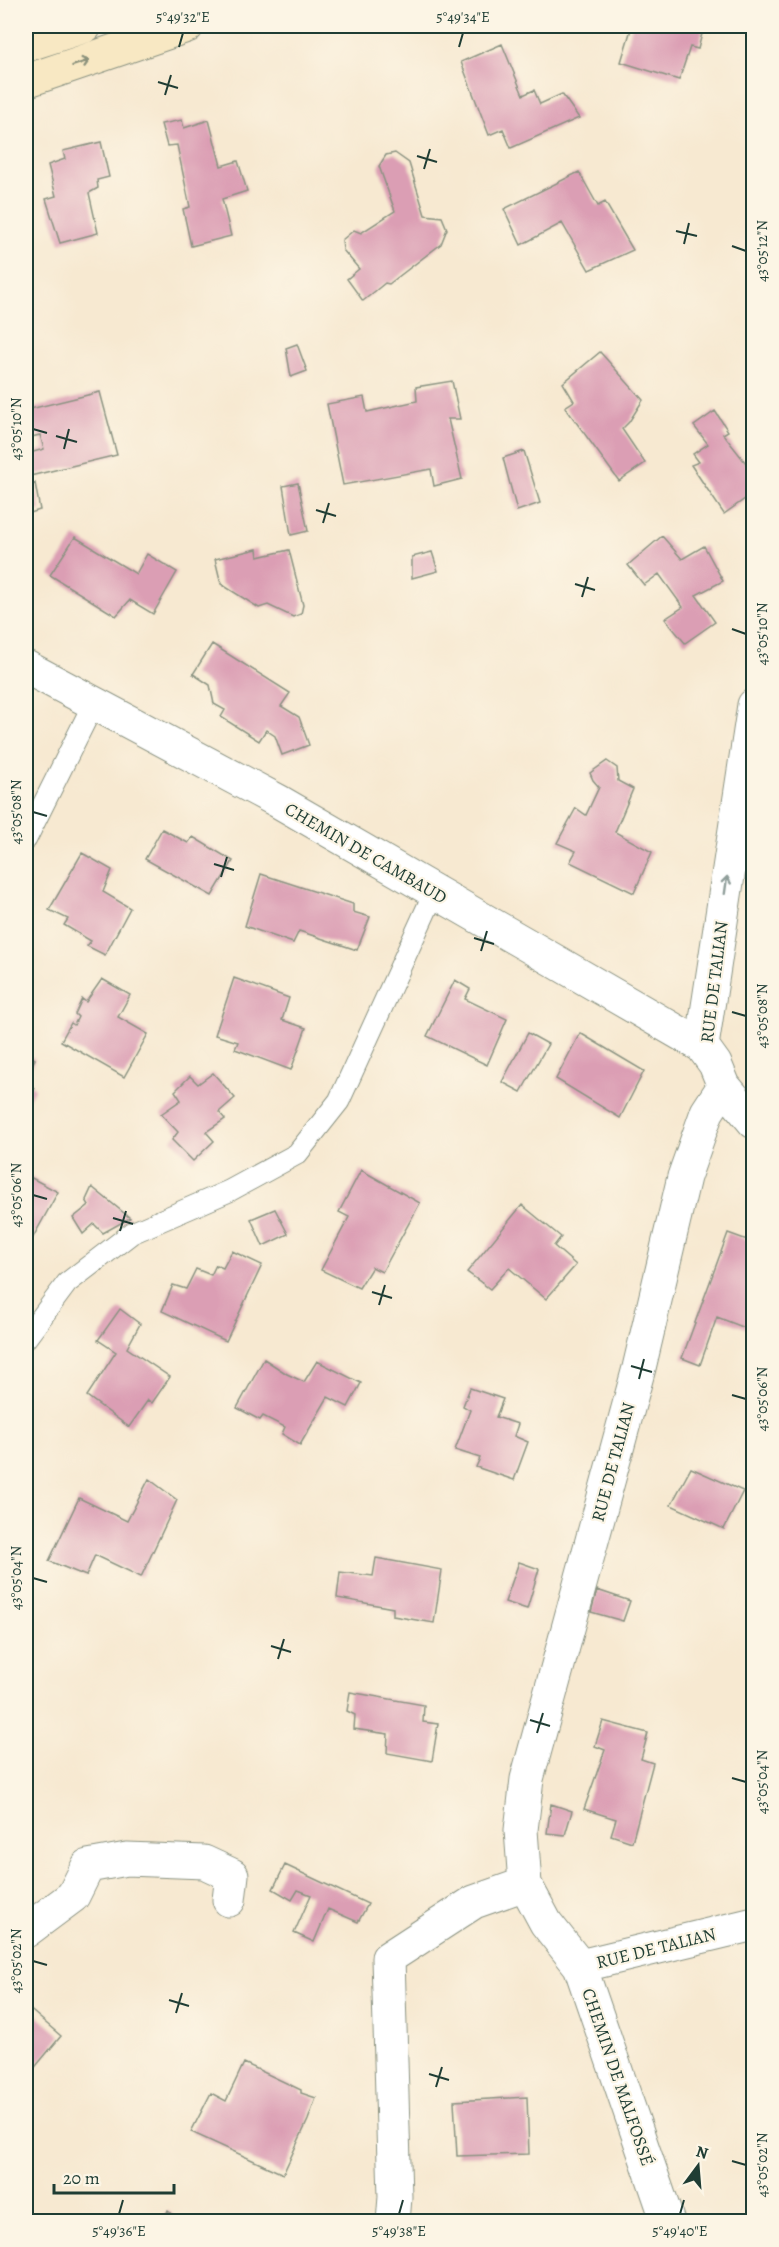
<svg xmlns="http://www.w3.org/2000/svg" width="779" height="2247" font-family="Alegreya,serif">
<rect width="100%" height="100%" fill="#fcf5e5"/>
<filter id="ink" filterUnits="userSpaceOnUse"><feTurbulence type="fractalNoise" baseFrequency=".0167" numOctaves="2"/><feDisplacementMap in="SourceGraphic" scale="12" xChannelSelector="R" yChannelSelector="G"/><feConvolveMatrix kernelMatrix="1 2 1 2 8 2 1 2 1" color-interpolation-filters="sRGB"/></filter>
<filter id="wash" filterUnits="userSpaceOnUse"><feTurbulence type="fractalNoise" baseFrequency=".008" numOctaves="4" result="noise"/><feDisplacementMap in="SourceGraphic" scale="24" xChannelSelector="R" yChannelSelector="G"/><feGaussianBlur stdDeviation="1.35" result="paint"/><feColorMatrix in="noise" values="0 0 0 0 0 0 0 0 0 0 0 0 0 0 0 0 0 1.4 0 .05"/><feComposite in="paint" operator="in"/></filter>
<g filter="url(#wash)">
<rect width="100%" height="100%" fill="#f7e9d1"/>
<g id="blocks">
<path fill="#db9eb4" d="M632,26h72l-6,23 -8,-2 -11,33 -58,-18z
M502,44l21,51 11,-5 6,14 22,-10 17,24 -68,30 -8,-19 -14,6 -28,-73z
M182,120l2,8 25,-8 12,46 17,-5 9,30 -25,8 9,37 -40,10 -8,-37 7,-2 -13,-62 -10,1 -6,-22z
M101,142l8,35 -12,3 1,8 -9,5 9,40 -38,10 -14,-44 10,-3 -8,-31 17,-6 -2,-8z
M395,153l14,10 16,52 17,2 5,12 -6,15 -52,40 -4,-1 -22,18 -16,-22 12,-10 -16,-19 -1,-10 12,-10 7,3 34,-22 -16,-45 7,-11z
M579,172l19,34 7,-4 28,48 -44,20 -27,-47 -41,22 -17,-36z
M297,344l10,27 -16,6 -5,-29z
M600,352l43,48 -14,22 -7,7 23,34 -26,18 -54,-74 9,-6 -11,-18z
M452,381l8,38h-12l14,60 -28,7 -3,-17 -88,16 -16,-81 37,-7 3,15 50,-11 -1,-14z
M100,392l17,63 -91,22v-23l18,-5 -4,-14 -13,3 -1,-28z
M715,411l13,20 -5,3 30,38v21l-29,21 -33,-49 8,-3 -6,-8 15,-10 -14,-18z
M524,451l16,52 -23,8 -14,-53z
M35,483l5,27 -13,4 -1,-28z
M298,483l10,48 -17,4 -8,-49z
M662,536l20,23 22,-13 19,35 -27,14 19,27 -30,21 -20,-24 18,-12 -24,-33 -15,11 -16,-20z
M75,537l61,37 11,-20 30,18 -24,42 -23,-14 -14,16 -66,-41z
M257,549l1,8 31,-7 14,55 -2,9 -8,3 -25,-12 -9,3 -38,-24 -6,-25z
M432,552l6,19 -26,7v-21z
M212,644l78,49 -9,13 18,11 10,28 -27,10 -7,-19 -9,-6 -7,11 -38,-24 4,-7 -11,-6 -4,-19 -17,-11z
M607,761l10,7 1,13 15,8 -18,43 37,20 -18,41 -64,-31 6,-11 -19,-8 19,-35 10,7 13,-28 -6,-7 -3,-7z
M162,829l26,14 5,-6 40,24 -21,35 -67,-37z
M82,853l30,17 -9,22 27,16 -25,47 -18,-9 4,-5 -27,-16 4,-6 -19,-9z
M261,874l92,30v8l17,5 -13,33 -58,-19 -6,12 -48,-17z
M234,978l55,20 -7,22 24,8 -15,42 -56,-21 3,-7 -23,-7z
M102,979l28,16 -12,22 30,17 -24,43 -63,-36 10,-18 3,2 4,-8 -3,-3 7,-15 4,3z
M455,980l15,9 -5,10 42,20 -20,46 -60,-29z
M528,1033l20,11 -27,48 -19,-10z
M580,1033l64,38 -24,47 -64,-39z
M26,1053l9,6 -9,18z
M213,1073l22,25 -16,14 6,7 -19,13 8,9 -21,20 -21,-21 6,-8 -17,-18 20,-14 -6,-9 15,-15 8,8z
M26,1081l9,7 -9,15z
M361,1170l59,33 -38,69 -10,-5 -13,21 -38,-18 28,-53 -10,-5z
M26,1175l32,17 -32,58z
M92,1187l38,31 -27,15 -9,-9 -11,10 -10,-16 16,-13 -3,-5z
M522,1205l39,32 -7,9 22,19 -30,34 -37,-31 -19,21 -23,-17z
M275,1209l13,25 -25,12 -12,-27z
M728,1233l25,9v29l-5,17 5,2v41l-36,-14 -17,48 -18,-7z
M232,1251l30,14 -36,76 -64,-30 11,-26 13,4 10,-20 15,6 5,-10 7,3z
M120,1309l20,15 -13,24 43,29 -18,26 -4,-3 -19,27 -42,-31 29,-44 -18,-12z
M264,1359l23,15 17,8 13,-21 44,22 -13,24 -20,-10 -28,48 -18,-11 3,-7 -22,-11 -3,4 -23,-12z
M470,1388l33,11 -7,18 22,7 -4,12 14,6 -14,38 -38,-13 4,-9 -25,-8 15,-40 -7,-4z
M691,1468l52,23 -19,38 -53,-24z
M149,1479l28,21 -36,77 -46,-22 -9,21 -37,-15 30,-63 48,23z
M376,1558l66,12 -8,53 -41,-7v-8l-56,-10 3,-26 33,4z
M519,1562l20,7 -12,40 -22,-7z
M597,1590l33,11 -7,20 -32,-9z
M350,1692l74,13 -1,17 15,2 -6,37 -45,-8 1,-19 -34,-5 1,-14 -8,-4z
M603,1721l45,12 -7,26 12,4 -21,79 -21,-7 5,-16 -32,-10 21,-59 -10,-4z
M551,1804l21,7 -7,24 -18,-2z
M285,1865l83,39 -10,18 -30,-13 -14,33 -20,-9 17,-38 -13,-5 -6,10 -19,-11z
M26,2006l35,30 -35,42z
M244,2063l57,27v3l15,5 -8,22 -25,54 -92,-42 20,-39 15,8z
M527,2097l2,57 -72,2 -3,-55z
M168,2211l12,11h-21z"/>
</g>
</g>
<g filter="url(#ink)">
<use href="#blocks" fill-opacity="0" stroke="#8b9382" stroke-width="1.5"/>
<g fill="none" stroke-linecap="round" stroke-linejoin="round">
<defs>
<path id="service" d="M26,839l68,-136
M26,1338l41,-55 65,-50 97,-42 68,-37 42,-53 95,-208"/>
<path id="minor" d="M26,667l252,134 424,245 13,18 9,22 -17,26 -23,65 -45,191 -112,411 -6,51 4,54 21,39 34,43 88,256
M702,1046l52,-341
M724,1086l30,36
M26,1931l47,-35 15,-30 39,-7 77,3 28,13 -3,25
M580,1966l174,-42
M393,2222l2,-25 -7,-239 86,-56 51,-18"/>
<path id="secondary" d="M26,45l59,-19
M26,81l161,-55"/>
</defs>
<use href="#service" stroke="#8b9382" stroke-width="23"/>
<use href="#minor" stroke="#8b9382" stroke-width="35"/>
<use href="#secondary" stroke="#8b9382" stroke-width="35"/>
<use href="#service" stroke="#fff" stroke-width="21"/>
<use href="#minor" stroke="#fff" stroke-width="33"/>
<use href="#secondary" stroke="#f8e8c3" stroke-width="33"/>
</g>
<defs><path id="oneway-shaft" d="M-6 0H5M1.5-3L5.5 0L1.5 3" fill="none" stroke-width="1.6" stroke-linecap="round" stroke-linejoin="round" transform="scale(1.5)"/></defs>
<use stroke="#8c927c" href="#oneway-shaft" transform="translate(81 63) rotate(-18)"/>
<use stroke="#8f9e9a" href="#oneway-shaft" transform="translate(726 885) rotate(-82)"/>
</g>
<path fill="none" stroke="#1f3d34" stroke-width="2" d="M179,47l4,-14M459,47l4,-14M158,82l20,6M165,95l6,-20M417,156l20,6M424,169l6,-20M676,231l21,5M684,244l5,-21M732,246l14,5M33,429l14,4M56,436l21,6M64,449l5,-20M316,510l20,6M323,523l6,-20M575,584l20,6M582,597l6,-20M732,629l14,5M33,812l14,4M214,864l20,6M221,877l6,-20M474,938l20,6M481,951l6,-20M732,1012l14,4M33,1195l14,4M113,1218l20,6M120,1231l6,-20M372,1292l20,6M379,1305l6,-20M631,1366l21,6M639,1379l5,-20M732,1395l14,4M33,1578l14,4M271,1646l20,6M278,1659l6,-20M530,1720l20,6M537,1733l6,-20M732,1778l14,4M33,1961l14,4M169,2000l20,6M176,2013l6,-20M429,2074l20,6M436,2087l6,-20M732,2161l14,4M119,2214l4,-14M399,2214l4,-14M680,2214l4,-14"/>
<g text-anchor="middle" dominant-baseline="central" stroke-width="4.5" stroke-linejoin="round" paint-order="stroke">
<g font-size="18" fill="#1f3d34" stroke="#fcf5e5">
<text transform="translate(366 853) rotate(30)">CHEMIN DE CAMBAUD</text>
<text transform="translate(714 982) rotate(-83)">RUE DE TALIAN</text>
<text transform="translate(613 1462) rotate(-75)">RUE DE TALIAN</text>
<text transform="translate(656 1948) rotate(-14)">RUE DE TALIAN</text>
<text transform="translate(618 2077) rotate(71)">CHEMIN DE MALFOSSÉ</text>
</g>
</g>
<rect width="779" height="2247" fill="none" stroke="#fcf5e5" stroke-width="66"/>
<g transform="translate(698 2166) rotate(16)" stroke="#fcf5e5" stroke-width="4.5" paint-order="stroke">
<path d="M0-4.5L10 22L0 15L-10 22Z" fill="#1f3d34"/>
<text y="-9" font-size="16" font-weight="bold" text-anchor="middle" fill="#1f3d34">N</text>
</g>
<path d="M54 2184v9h120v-9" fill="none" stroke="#1f3d34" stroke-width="3"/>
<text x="63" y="2184" font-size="18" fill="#1f3d34" stroke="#fcf5e5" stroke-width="4.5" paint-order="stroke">20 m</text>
<rect x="33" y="33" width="713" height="2181" fill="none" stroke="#1f3d34" stroke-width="2"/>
<g font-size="15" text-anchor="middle" fill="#1f3d34">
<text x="183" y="22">5°49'32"E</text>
<text x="463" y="22">5°49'34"E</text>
<text transform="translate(762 251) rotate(-90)" y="5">43°05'12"N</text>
<text transform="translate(16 429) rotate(-90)" y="5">43°05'10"N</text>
<text transform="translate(762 634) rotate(-90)" y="5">43°05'10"N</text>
<text transform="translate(16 812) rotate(-90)" y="5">43°05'08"N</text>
<text transform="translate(762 1016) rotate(-90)" y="5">43°05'08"N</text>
<text transform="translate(16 1195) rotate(-90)" y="5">43°05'06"N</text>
<text transform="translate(762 1399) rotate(-90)" y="5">43°05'06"N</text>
<text transform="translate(16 1578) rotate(-90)" y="5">43°05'04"N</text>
<text transform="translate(762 1782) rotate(-90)" y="5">43°05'04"N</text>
<text transform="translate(16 1961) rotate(-90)" y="5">43°05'02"N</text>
<text transform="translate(762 2165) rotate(-90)" y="5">43°05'02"N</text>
<text x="119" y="2236">5°49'36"E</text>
<text x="399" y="2236">5°49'38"E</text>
<text x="680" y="2236">5°49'40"E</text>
</g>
</svg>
